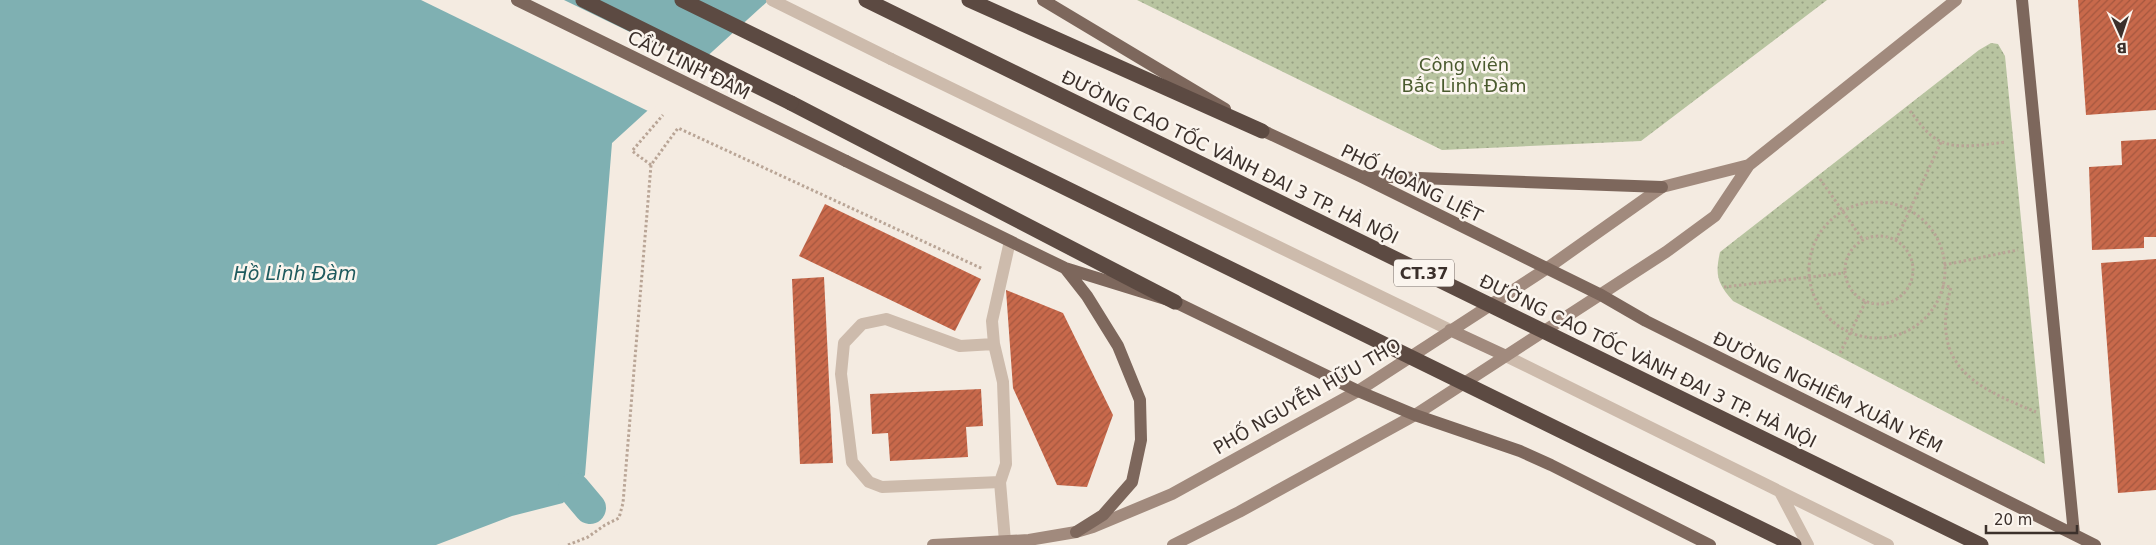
<svg xmlns="http://www.w3.org/2000/svg" width="2156" height="545" font-family="'DejaVu Sans',sans-serif">
<defs>
<pattern id="park-dots" width="8" height="8" patternUnits="userSpaceOnUse" patternTransform="scale(1.25)"><rect width="8" height="8" fill="#b8c4a0"/><path d="M2 2h.1M6 6h.1" fill="none" stroke="#97a083" stroke-width="1.8" stroke-linecap="round"/></pattern>
<pattern id="building-hatch" width="6" height="6" patternUnits="userSpaceOnUse" patternTransform="scale(1.25)"><rect width="6" height="6" fill="#c8694b"/><path d="M-1 1l2-2M0 6l6-6M5 7l2-2" fill="none" stroke="#a4573f"/></pattern>
</defs>
<rect width="100%" height="100%" fill="#f4ebe1"/>
<path fill="url(#park-dots)" d="M1137,0h690l-186,141 -199,9z
M1991,43l7,1 7,12 40,408 -312,-163c-16,-18 -18,-26 -13,-49l259,-202z"/>
<path fill="#7fb0b2" d="M0,0h769l-157,143 -27,332 -22,28 -51,13 -76,29h-436z"/>
<path fill="#f4ebe1" d="M421,0h143l136,66 -50,46z"/>
<g fill="none" stroke-linecap="round" stroke-linejoin="round">
<path stroke="#7fb0b2" stroke-width="32" d="M574,489l16,19"/>
</g>
<path fill="url(#building-hatch)" d="M2078,0h78v110l-70,5z
M2156,139v98h-12v11l-52,2 -3,-83 33,-2 -1,-24z
M825,204l156,75 -26,52 -156,-75z
M2156,259v231l-38,3 -17,-230z
M824,277l9,186 -33,1 -8,-185z
M1006,290l57,23 50,102 -26,72 -30,-2 -44,-97z
M981,389l2,37 -17,1 2,30 -78,4 -2,-28 -16,1 -2,-40z"/>
<g fill="none" stroke-linecap="round" stroke-linejoin="round">
<path stroke="#b9a596" stroke-width="3" stroke-dasharray="2.5 2.5" stroke-linecap="butt" d="M1910,111c9,11 17,24 30,30 16,9 48,3 66,1
M651,165l-19,-14 31,-36
M1820,179l43,61
M1809 270a68 68 0 1 1 136 0a68 68 0 1 1-136 0Z
M1845 270a34 34 0 1 1 68 0a34 34 0 1 1-68 0Z
M1896,240l45,-98
M1944,265l74,-15
M1942,286l9,1c-21,78 21,99 85,125
M1724,287l121,-14
M1840,353l26,-52
M568,545l20,-8 17,-12 14,-7 4,-15 28,-338 27,-37 305,141"/>
<path stroke="#cdbbac" stroke-width="12" d="M994,344l-34,2 -74,-27 -24,5 -18,19 -3,31 11,88 17,20 13,5 118,-5
M1506,356l382,189
M1780,492l28,53
M1005,541l-5,-59 6,-18 -3,-82 -9,-38 -2,-23 18,-80"/>
<path stroke="#cdbbac" stroke-width="12" d="M891,59l559,271"/>
<path stroke="#a18a7d" stroke-width="12" d="M1450,330l56,26
M933,545l96,-5 47,-8 17,-5 79,-33 186,-103 188,-122 116,-82 87,-22
M1173,545l66,-33 176,-97 251,-163 49,-36 34,-51 207,-165"/>
<path stroke="#7d675c" stroke-width="12" d="M1043,0l182,109
M2022,0l52,534
M1255,127l105,49 241,119 45,26 449,224
M846,161l219,107 110,34 183,89 57,24 105,36 31,14 159,80
M1365,176l297,11
M1065,268l22,28 31,50 22,54 1,40 -9,42 -29,33 -27,17"/>
<path stroke="#5c4a42" stroke-width="15" d="M969,0l293,131
M791,103l384,199"/>
<path stroke="#cdbbac" stroke-width="12" d="M772,0l119,59"/>
<path stroke="#7d675c" stroke-width="12" d="M517,0l329,161"/>
<path stroke="#5c4a42" stroke-width="15" d="M583,0l208,103
M682,0l1112,545
M866,0l1115,545"/>
</g>
<g text-anchor="middle" dominant-baseline="central" stroke-width="5" stroke-linejoin="round" paint-order="stroke">
<rect fill="#fbf5ee" stroke="#756b66" stroke-width="1" x="1394" y="259.5" width="60" height="27" rx="4"/>
<g font-size="16" font-weight="bold" fill="#3b302b">
<text x="1424" y="273">CT.37</text>
</g>
<g font-size="18" fill="#4a5a2e" stroke="#fbf5ee">
<text x="1464" y="64">Công viên<tspan x="1464" dy="21">Bắc Linh Đàm</tspan></text>
</g>
<g font-size="18" fill="#3b302b" stroke="#fbf5ee">
<text transform="translate(689 65) rotate(26)">CẦU LINH ĐÀM</text>
<text transform="translate(1230 157) rotate(26)">ĐƯỜNG CAO TỐC VÀNH ĐAI 3 TP. HÀ NỘI</text>
<text transform="translate(1412 183) rotate(26)">PHỐ HOÀNG LIỆT</text>
<text transform="translate(1648 361) rotate(26)">ĐƯỜNG CAO TỐC VÀNH ĐAI 3 TP. HÀ NỘI</text>
<text transform="translate(1828 392) rotate(26)">ĐƯỜNG NGHIÊM XUÂN YÊM</text>
<text transform="translate(1307 396) rotate(-30)">PHỐ NGUYỄN HỮU THỌ</text>
</g>
<g font-size="19" font-style="italic" fill="#1f5a5e" stroke="#fbf5ee">
<text x="295" y="273">Hồ Linh Đàm</text>
</g>
</g>
<g transform="translate(2121 35) rotate(177)" stroke="#fbf5ee" stroke-width="4" paint-order="stroke">
<path d="M0-4L9 19L0 12L-9 19Z" fill="#3b302b"/>
<text y="-8" font-size="14" font-weight="bold" text-anchor="middle" fill="#3b302b">B</text>
</g>
<path d="M1986 525v8h91v-8" fill="none" stroke="#3b302b" stroke-width="2.5"/>
<text x="1994" y="525" font-size="15" fill="#3b302b" stroke="#fbf5ee" stroke-width="4" paint-order="stroke">20 m</text>
</svg>
